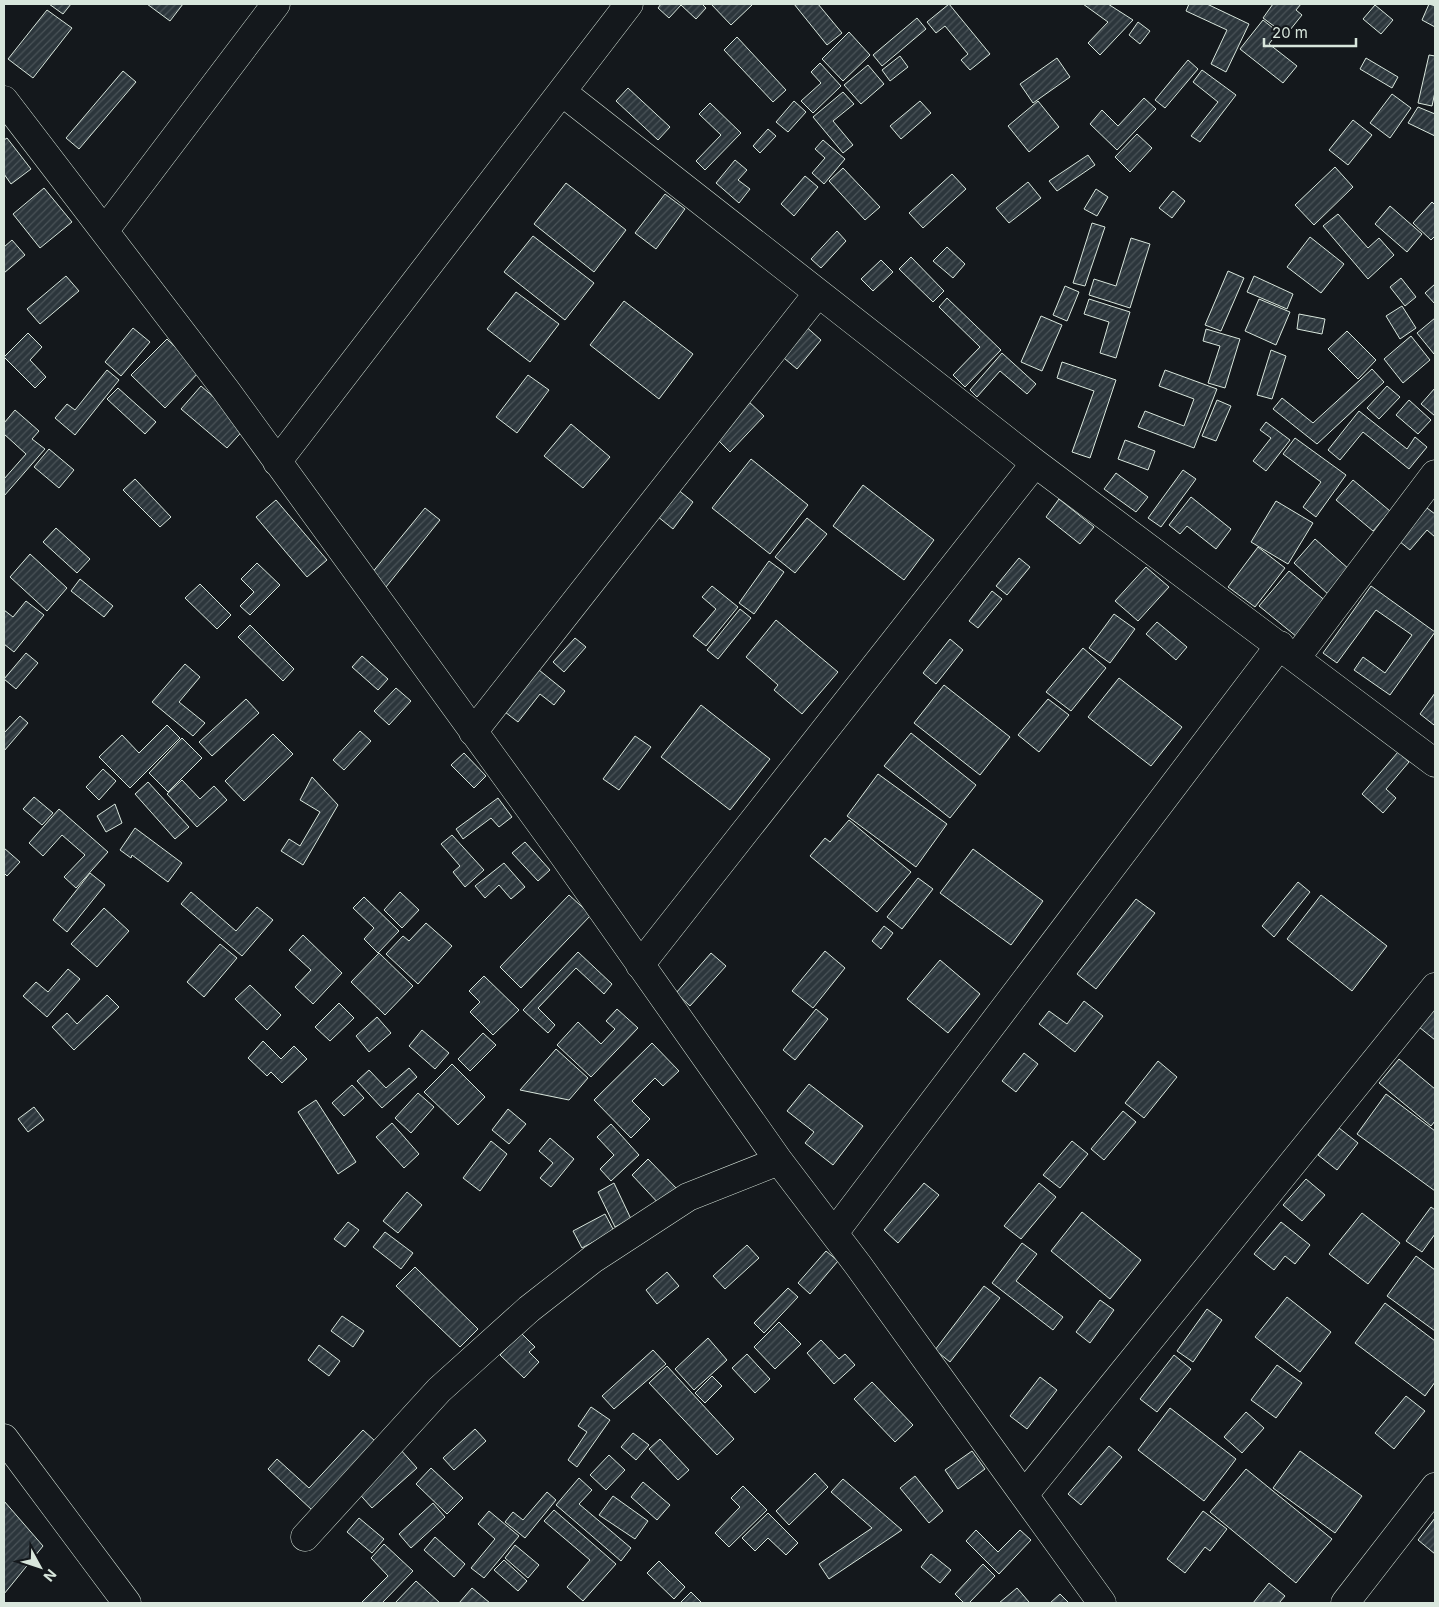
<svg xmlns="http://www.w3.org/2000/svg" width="1439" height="1607" font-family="Inter,sans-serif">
<defs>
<pattern id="building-hatch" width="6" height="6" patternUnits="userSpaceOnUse" patternTransform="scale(1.25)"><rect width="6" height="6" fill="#2c363c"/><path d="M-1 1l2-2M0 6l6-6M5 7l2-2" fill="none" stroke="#4a5358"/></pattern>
</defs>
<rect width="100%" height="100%" fill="#14181c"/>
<path fill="url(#building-hatch)" stroke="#d8e6dc" d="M49,4h22l-8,10z
M147,4h36l-13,17z
M661,4h41l4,4 -10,11 -15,-14 -12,13 -11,-10z
M711,4h40l1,1 -21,20z
M794,4h24l24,29 -15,12z
M949,4l41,50 -20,16 -9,-10 7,-6 -23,-28 -9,7 -9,-11z
M1083,4h25l25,16 -33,35 -12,-12 20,-21z
M1189,4h18l42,20 -23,48 -15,-8 16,-34 -41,-19z
M1273,4h28l-5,6 6,5 -16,20 -23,-17z
M1429,4l6,2v21l-13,-7z
M1375,5l18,15 -12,14 -18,-15z
M47,10l25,18 -39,50 -25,-19z
M917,18l9,11 -44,37 -9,-11z
M1263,20l15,12 -9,12 28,22 -14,17 -43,-34z
M1138,22l12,9 -10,13 -11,-9z
M849,32l21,23 -27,26 -21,-22z
M737,37l49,53 -13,12 -49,-52z
M1429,55l6,1v36l-3,14 -14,-3z
M900,56l8,11 -18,14 -8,-11z
M1057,58l13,19 -37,26 -13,-19z
M1366,58l32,19 -6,11 -32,-19z
M1188,60l10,9 -33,39 -10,-8z
M820,63l21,23 -28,27 -12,-12 20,-18 -10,-11z
M868,65l16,19 -23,20 -17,-19z
M1202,70l34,25 -36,47 -9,-6 27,-34 -25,-20z
M123,71l13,11 -57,67 -13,-11z
M628,88l42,39 -12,13 -42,-39z
M843,92l11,12 -21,17 20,24 -10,8 -30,-36z
M1392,94l19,14 -21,30 -20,-15z
M1144,98l12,11 -39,41 -27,-26 12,-14 16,16z
M794,101l12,11 -18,20 -12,-10z
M920,101l11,12 -30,26 -11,-13z
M1038,101l21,26 -30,25 -21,-26z
M710,103l31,30 -36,37 -9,-9 25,-26 -22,-21z
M1418,107l17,7v22l-27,-13z
M1353,120l19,15 -24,30 -19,-15z
M768,129l8,7 -16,17 -7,-7z
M1137,134l15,14 -22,24 -15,-15z
M7,138l24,31 -20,15 -7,-10v-34z
M823,140l22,19 -21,25 -12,-11 13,-15 -10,-9z
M1088,155l7,10 -38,26 -8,-10z
M735,160l12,10 -9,10 12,9 -11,14 -23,-20z
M1335,167l18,20 -39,38 -19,-20z
M843,168l37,39 -15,13 -36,-39z
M952,174l14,15 -43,39 -14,-15z
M805,176l13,11 -24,29 -13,-12z
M1028,182l13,16 -32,25 -13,-15z
M566,183l60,47 -32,42 -60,-48z
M44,188l28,34 -32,26 -27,-34z
M1096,189l12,8 -11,19 -13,-7z
M1173,191l12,10 -13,17 -13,-10z
M665,194l20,15 -29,40 -21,-16z
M1432,202l3,3v31l-4,4 -18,-17z
M1390,206l32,28 -15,18 -32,-28z
M1338,214l30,34 11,-10 15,17 -26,24 -45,-53z
M1092,223l13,4 -20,59 -12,-3z
M837,231l9,10 -25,27 -10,-9z
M533,236l61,47 -29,37 -61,-48z
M1310,237l34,27 -23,29 -34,-26z
M1131,238l19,6 -20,64 -41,-13 5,-16 22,7z
M12,240l13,15 -21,18v-26z
M947,247l18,17 -12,14 -20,-17z
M911,257l33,34 -11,11 -34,-33z
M881,260l12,12 -20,19 -12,-12z
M1228,271l16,7 -23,53 -16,-6z
M66,276l13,15 -39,33 -13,-15z
M1254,276l39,18 -6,15 -40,-17z
M1401,278l15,19 -11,9 -15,-19z
M1435,284v20l-10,-11z
M1065,286l14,6 -12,29 -14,-6z
M516,292l43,32 -29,38 -43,-33z
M947,298l54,52 -36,37 -12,-12 27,-28 -41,-40z
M1089,299l41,13 -14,46 -16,-5 9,-31 -25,-8z
M1259,299l31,13 -14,33 -31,-14z
M624,301l69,53 -34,45 -69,-54z
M1402,306l14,22 -16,11 -14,-23z
M1299,314l26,5 -3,15 -25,-5z
M1041,316l21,9 -20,46 -21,-9z
M1435,318v34l-1,2 -17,-21z
M803,324l18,16 -24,29 -19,-16z
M133,328l17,14 -29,34 -16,-14z
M1206,329l34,10 -15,49 -17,-5 12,-37 -17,-5z
M1347,331l29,29 -18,19 -30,-30z
M28,333l14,14 -12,13 16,17 -11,11 -31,-31z
M1411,336l19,24 -27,23 -19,-24z
M167,339l33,32 -35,37 -34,-33z
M1271,350l15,6 -14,43 -15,-4z
M1002,353l34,31 -9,10 -27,-23 -23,26 -7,-7z
M1062,362l54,18 -26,78 -18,-6 22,-61 -37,-13z
M1372,369l12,13 -67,62 -44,-35 9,-11 31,25z
M107,370l12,10 -44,55 -20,-17 12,-14 8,6z
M1165,370l52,19 -23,59 -56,-21 7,-16 39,15 10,-27 -35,-13z
M528,375l21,15 -32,43 -21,-16z
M201,386l46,40 -20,22 -46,-39z
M1387,386l13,11 -21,22 -12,-11z
M118,388l38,34 -11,12 -38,-35z
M1435,388v28l-14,-12z
M747,400l17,16 -34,36 -17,-17z
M1217,400l14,6 -15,35 -14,-5z
M1409,400l22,20 -13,14 -22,-19z
M15,410l24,21 -7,8 13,10 -41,47v-17l22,-25 -22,-20v-11z
M1359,411l48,38 8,-12 12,10 -18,22 -46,-37 -23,28 -12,-10z
M1266,422l24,18 -24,31 -13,-10 18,-23 -11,-8z
M571,424l39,33 -27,31 -39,-32z
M1295,438l51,37 -30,42 -13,-10 18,-25 -38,-28z
M1125,440l30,11 -7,19 -30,-11z
M49,449l25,21 -15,18 -25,-21z
M751,459l57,46 -38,49 -58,-46z
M1183,470l13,9 -35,48 -13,-9z
M1116,473l32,24 -12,15 -32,-23z
M135,479l36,38 -11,10 -37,-37z
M1353,480l37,31 -17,20 -37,-31z
M863,485l71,55 -30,40 -71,-54z
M677,489l16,13 -20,27 -16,-13z
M1191,497l40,32 -15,20 -29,-23 -7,8 -11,-9z
M1059,499l35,28 -14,17 -34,-27z
M276,500l51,60 -20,17 -51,-60z
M1276,501l37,22 -25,41 -37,-22z
M425,508l15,12 -54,67 -15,-13z
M1427,508l8,6v23l-8,-7 -17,20 -11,-9z
M807,518l20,16 -32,39 -20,-16z
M56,528l34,31 -13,14 -34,-31z
M1315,539l35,31 -21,25 -35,-32z
M1258,547l27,21 -30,39 -27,-20z
M30,554l37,34 -20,23 -37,-34z
M1019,558l11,9 -23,28 -11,-9z
M769,561l15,11 -30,42 -15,-11z
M257,563l23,22 -30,30 -10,-9 14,-14 -13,-13z
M1146,567l23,20 -31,34 -23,-20z
M1289,571l38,31 -30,35 -38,-31z
M80,579l33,27 -9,11 -33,-26z
M200,584l31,31 -14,14 -32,-31z
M712,586l26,21 -32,39 -13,-10 23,-27 -14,-12z
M1371,586l64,46 -45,63 -36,-25 9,-13 22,16 27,-38 -36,-25 -39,53 -14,-10z
M992,591l10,8 -24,29 -9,-7z
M26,601l18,14 -30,37 -10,-8v-34l9,7z
M740,609l11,9 -33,41 -11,-9z
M1114,614l21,15 -25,34 -21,-15z
M776,620l62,52 -36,42 -28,-24 4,-5 -32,-28z
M1157,622l30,25 -11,13 -30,-26z
M250,625l44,44 -11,12 -45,-44z
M575,638l11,9 -22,25 -11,-10z
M950,639l13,11 -27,34 -13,-11z
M1083,648l23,20 -35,43 -25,-19z
M26,653l12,10 -22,26 -12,-10z
M362,656l26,23 -10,11 -26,-23z
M185,664l15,13 -21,25 26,21 -12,13 -41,-34z
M539,670l26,21 -11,14 -14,-11 -22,28 -13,-10z
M1119,678l63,49 -31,39 -63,-49z
M944,685l66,52 -30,38 -66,-52z
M396,688l15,13 -22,24 -15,-14z
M1435,693v30l-1,2 -14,-11z
M246,699l13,14 -47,43 -13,-14z
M1048,699l21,16 -30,37 -21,-17z
M701,705l69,54 -40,51 -69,-53z
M20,716l8,7 -24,28v-18z
M167,725l13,13 -50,50 -31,-31 23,-22 17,18z
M360,731l11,10 -27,29 -11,-10z
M911,733l65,52 -26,33 -66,-52z
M273,734l20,20 -49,47 -19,-20z
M635,736l16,11 -32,43 -16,-11z
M182,738l20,20 -34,34 -19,-19z
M1398,752l11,10 -23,27 10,9 -13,15 -21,-19z
M464,753l22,23 -12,12 -23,-23z
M103,769l13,12 -17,19 -13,-13z
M878,774l69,50 -31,43 -69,-51z
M312,777l26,28 -35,60 -22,-14 8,-12 11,7 20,-34 -20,-12z
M182,780l18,19 14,-13 13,14 -30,27 -30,-33z
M148,782l41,45 -14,12 -40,-45z
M34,797l19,16 -11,12 -19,-16z
M498,798l14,19 -13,10 -8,-9 -28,21 -7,-10z
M115,804l7,19 -16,9 -9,-16z
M59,809l49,43 -32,36 -12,-11 21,-22 -23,-20 -19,21 -14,-13z
M849,820l62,52 -34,40 -67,-56 15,-18 5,4z
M135,828l47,35 -14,19 -36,-27 -1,3 -11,-8z
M452,835l32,35 -19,17 -12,-15 7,-6 -19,-22z
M525,842l25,28 -12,11 -26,-28z
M4,848l16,14 -13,14 -3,-3z
M973,849l70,52 -32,44 -71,-52z
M504,863l21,24 -14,12 -12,-14 -14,13 -10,-12z
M90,873l15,12 -38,47 -14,-12z
M918,878l15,11 -31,40 -15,-12z
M1298,882l12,10 -36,45 -12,-11z
M191,892l45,39 21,-24 16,13 -31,36 -61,-52z
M400,892l19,18 -17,18 -18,-18z
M569,895l22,20 -70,73 -21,-21z
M1321,895l66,51 -35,45 -65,-52z
M364,897l35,34 -21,22 -14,-14 10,-11 -21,-20z
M1136,899l19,14 -59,76 -19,-15z
M104,908l25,23 -32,36 -26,-23z
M426,923l26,23 -34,38 -32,-30 17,-18 6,5z
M884,926l9,7 -12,16 -9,-8z
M303,935l39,38 -29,31 -18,-17 16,-17 -22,-20z
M220,944l17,14 -33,39 -17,-15z
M825,951l20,17 -32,40 -21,-17z
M578,952l34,32 -8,10 -28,-26 -38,40 17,17 -7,8 -25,-23z
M379,953l34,33 -28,29 -34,-33z
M711,953l15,13 -36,40 -14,-13z
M940,960l40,34 -32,39 -41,-34z
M68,969l12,10 -33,38 -24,-21 13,-14 12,10z
M484,976l35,34 -26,25 -23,-23 10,-10 -11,-11z
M250,985l31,30 -14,15 -32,-31z
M107,995l12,12 -45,43 -22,-23 15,-14 10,11z
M1084,1001l19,15 -28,36 -36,-28 10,-13 18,13z
M339,1003l15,15 -24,23 -15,-14z
M1435,1007v33l-16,-13z
M617,1009l21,19 -47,49 -34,-32 21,-23 23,22 14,-15 -9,-8z
M816,1009l12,10 -33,41 -12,-10z
M377,1017l14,16 -22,19 -13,-16z
M422,1030l27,23 -14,16 -26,-23z
M483,1033l13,12 -26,26 -12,-12z
M263,1041l18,18 13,-13 13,13 -25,24 -11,-11 -4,4 -19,-18z
M652,1043l27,28 -16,15 -8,-8 -23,23 18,18 -19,19 -37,-38z
M556,1049l32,29 -19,22 -49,-10z
M1024,1053l14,11 -22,28 -14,-11z
M1399,1059l36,30v32l-4,5 -52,-43z
M1158,1061l19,16 -33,41 -19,-15z
M452,1064l33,33 -27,28 -34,-33z
M409,1068l8,9 -35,31 -25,-27 12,-11 17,18z
M809,1084l54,42 -30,39 -28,-22 9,-11 -27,-21z
M352,1085l12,13 -20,18 -12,-13z
M418,1093l16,14 -23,26 -16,-15z
M1386,1094l49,37v60l-78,-57z
M316,1100l40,62 -18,12 -40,-62z
M34,1107l10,13 -16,12 -10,-13z
M508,1109l18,15 -17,20 -17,-14z
M1123,1111l13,11 -32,38 -13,-11z
M392,1123l27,31 -15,14 -28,-31z
M611,1124l28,31 -28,26 -11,-12 14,-14 -17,-18z
M1339,1128l19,15 -21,27 -19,-15z
M550,1138l24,21 -23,28 -11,-9 13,-15 -14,-12z
M491,1141l16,13 -27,37 -17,-13z
M1072,1141l16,13 -28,34 -17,-13z
M648,1159l30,31 -17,16 -29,-31z
M1306,1179l19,16 -23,26 -19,-16z
M614,1183l17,36 -16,8 -17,-35z
M924,1183l15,12 -41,48 -14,-13z
M1039,1183l17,14 -35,42 -17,-13z
M407,1192l15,13 -24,28 -15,-12z
M1431,1207l4,3v24l-13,18 -16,-11z
M1082,1212l59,48 -31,39 -59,-48z
M1362,1213l38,30 -32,41 -39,-30z
M605,1214l9,17 -32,17 -9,-17z
M348,1222l11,8 -14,17 -11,-8z
M1281,1222l29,23 -15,19 -10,-8 -11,14 -20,-16z
M385,1232l28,21 -12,16 -28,-22z
M1022,1243l15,11 -21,27 47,36 -10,13 -61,-47z
M747,1245l12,13 -34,31 -12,-13z
M826,1251l12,10 -28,33 -12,-11z
M1416,1256l19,14v61l-48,-35z
M415,1267l63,62 -18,18 -64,-61z
M667,1272l12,14 -22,18 -11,-14z
M984,1286l16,12 -50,64 -15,-12z
M788,1288l10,9 -34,36 -10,-10z
M1287,1297l44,35 -31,40 -45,-35z
M1100,1300l14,10 -24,33 -14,-11z
M1385,1303l50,38v41l-10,14 -70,-53z
M1207,1309l15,11 -29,42 -16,-11z
M342,1316l22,15 -11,16 -22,-16z
M779,1322l22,22 -26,25 -21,-22z
M521,1333l14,14 -6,5 10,10 -15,16 -24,-23z
M708,1338l19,22 -33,30 -19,-21z
M821,1340l18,19 6,-5 10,11 -21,19 -27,-31z
M319,1345l21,16 -11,15 -21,-16z
M653,1350l13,14 -52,45 -12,-13z
M747,1354l23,25 -15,14 -23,-25z
M1174,1355l17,14 -34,43 -17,-13z
M1277,1365l25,18 -26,35 -25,-18z
M667,1366l67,73 -17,16 -68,-72z
M712,1376l10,10 -17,17 -10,-10z
M1040,1377l17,13 -30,39 -17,-13z
M872,1382l41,43 -18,17 -41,-43z
M1406,1396l19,15 -31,38 -19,-16z
M591,1407l19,13 -33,47 -9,-7 19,-28 -9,-6z
M1170,1408l66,51 -32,42 -66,-51z
M1246,1412l18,16 -22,25 -18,-16z
M475,1429l11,12 -32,29 -11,-12z
M363,1430l12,11 -63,69 -44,-41 9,-10 32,29z
M633,1433l16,12 -13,15 -15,-13z
M660,1439l29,31 -11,10 -29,-31z
M1109,1446l13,11 -41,48 -13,-11z
M400,1449l17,19 -45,40 -17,-19z
M972,1451l13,18 -27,20 -13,-19z
M1300,1451l62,45 -27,37 -62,-45z
M609,1455l16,15 -19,20 -16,-15z
M431,1468l32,30 -16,16 -31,-30z
M1246,1469l86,70 -36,44 -86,-71z
M815,1473l13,14 -39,38 -13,-14z
M915,1476l28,35 -14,12 -29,-35z
M579,1478l13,12 -13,14 52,44 -10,13 -65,-56z
M843,1479l59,51 -73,49 -10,-15 53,-36 -41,-36z
M643,1482l27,23 -13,15 -26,-23z
M743,1486l24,24 -38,37 -14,-14 25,-26 -9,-9z
M547,1492l9,8 -31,38 -20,-16 8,-10 10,8z
M613,1496l35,25 -13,18 -36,-24z
M4,1501l39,45 -39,48z
M433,1503l12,14 -34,31 -12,-14z
M554,1510l62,54 -33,37 -16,-14 23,-27 -46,-39z
M489,1511l30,25 -35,42 -13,-10 24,-29 -17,-15z
M1203,1511l24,18 -17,22 -5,-4 -20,26 -18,-14z
M768,1513l30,30 -12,12 -18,-17 -13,13 -13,-13z
M359,1518l25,21 -12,14 -25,-21z
M1435,1518v36l-17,-14z
M976,1530l22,22 22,-22 11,10 -32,34 -33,-33z
M435,1537l30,27 -11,13 -30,-27z
M384,1544l29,27 -31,32h-21l27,-27 -17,-18z
M515,1545l24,20 -11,13 -23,-20z
M931,1554l20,16 -11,13 -19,-16z
M504,1560l23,21 -9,10 -24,-21z
M659,1561l26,26 -11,12 -27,-26z
M983,1564l12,12 -26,27h-5l-9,-9z
M416,1581l24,22h-45z
M1269,1583l16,13 -6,7h-26z
M472,1588l18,15h-31z
M1017,1588l12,14 -2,1h-28z
M691,1592l11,11h-22z
M1060,1594l9,9h-19z"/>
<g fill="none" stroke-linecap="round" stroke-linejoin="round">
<defs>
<path id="street" d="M562,92l473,371 400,300
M4,100l221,289 339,467 215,305 79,104 244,338
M105,230l171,-226
M277,462l352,-458
M1296,658l139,-184
M473,732l345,-439
M640,965l395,-502
M834,1233l446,-588
M4,1438l123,165
M1024,1495l411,-508
M305,1537l134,-147 90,-81 64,-50 95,-62 91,-36
M1345,1603l90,-116"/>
</defs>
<use href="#street" stroke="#d8e6dc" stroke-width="29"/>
<use href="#street" stroke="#14181c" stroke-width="28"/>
</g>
<rect width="1439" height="1607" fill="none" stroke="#d8e6dc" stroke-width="10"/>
<g transform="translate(40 1567) rotate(130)" stroke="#14181c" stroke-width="4" paint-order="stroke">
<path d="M0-4L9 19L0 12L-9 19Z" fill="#d8e6dc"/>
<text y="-8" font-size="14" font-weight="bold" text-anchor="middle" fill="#d8e6dc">N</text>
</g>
<path d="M1264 38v8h92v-8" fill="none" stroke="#d8e6dc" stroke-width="2.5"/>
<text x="1272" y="38" font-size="15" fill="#d8e6dc" stroke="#14181c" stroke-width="4" paint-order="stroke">20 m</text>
</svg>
